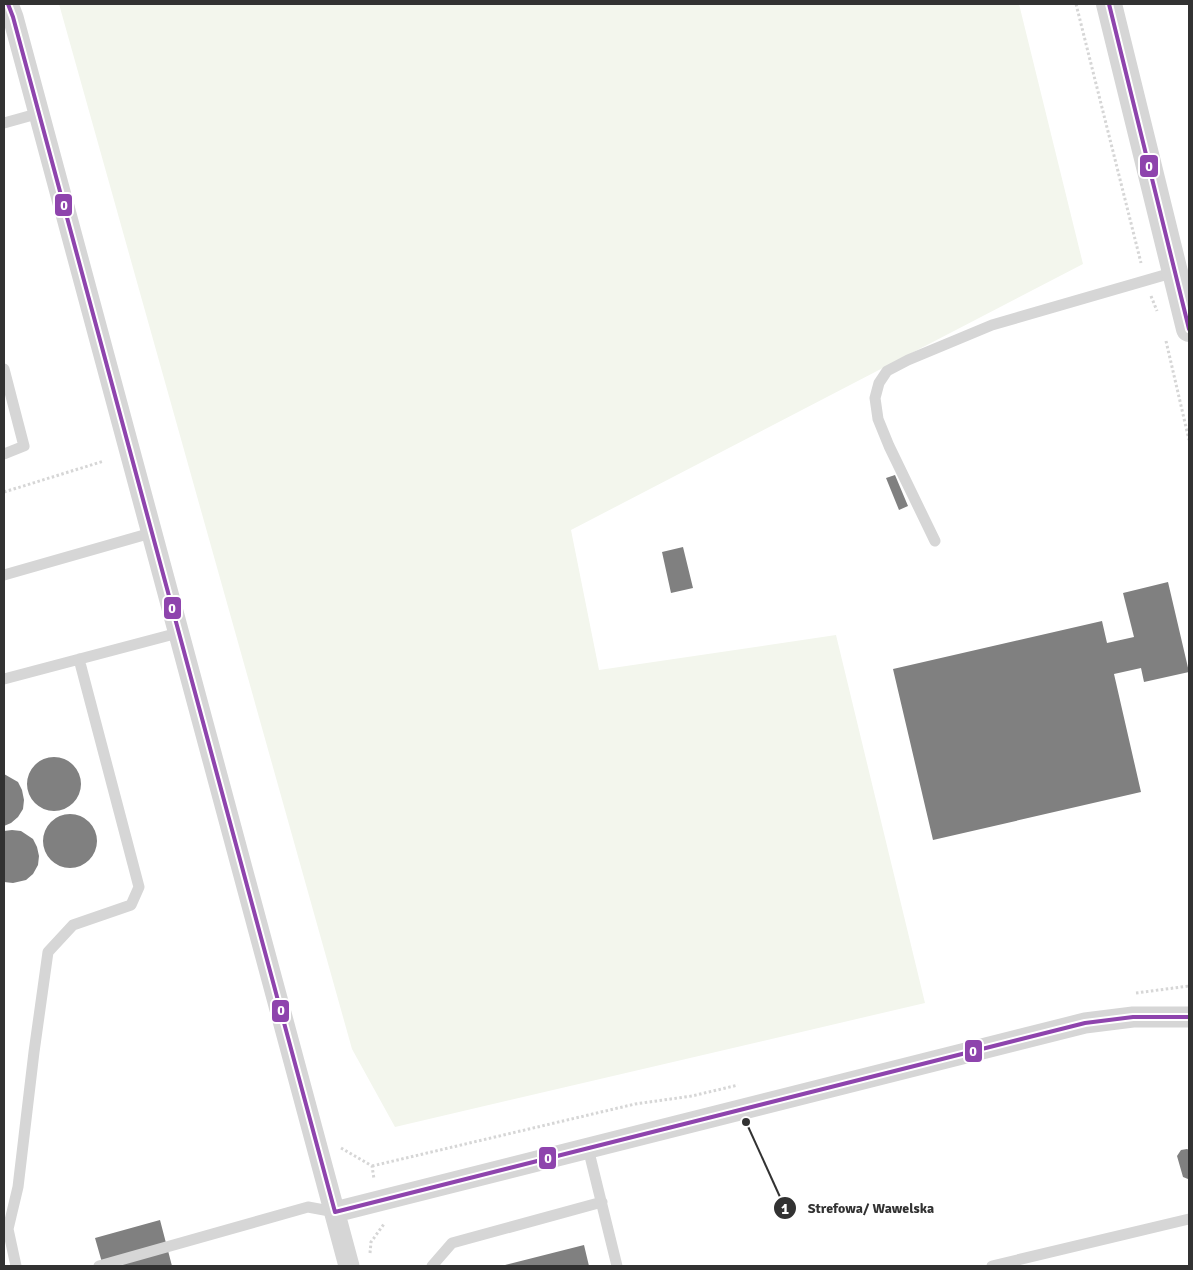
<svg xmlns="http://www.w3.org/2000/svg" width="1193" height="1270" font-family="Signika,sans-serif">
<rect width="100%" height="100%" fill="#fff"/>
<path fill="#f3f6ed" d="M59,4h960l64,260 -512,266 28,140 237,-35 89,368 -530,124 -43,-78z"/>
<path fill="#808080" d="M895,475l13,31 -9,4 -13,-32z
M683,547l10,41 -22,5 -9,-41z
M1168,582l21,90 -45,10 -3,-14 -27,6 27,118 -208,48 -40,-171 209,-48 5,22 27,-6 -11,-44z
M27 784a27 27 0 1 1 54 0a27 27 0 1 1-54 0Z
M4,774l14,8 4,8 2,10 -1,9 -5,8 -7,6 -7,3z
M43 841a27 27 0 1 1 54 0a27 27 0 1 1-54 0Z
M12,830l9,1 12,8 4,8 2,9 -1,9 -5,9 -7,6 -13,3 -9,-1v-51z
M1187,1149l2,1 -1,29 -5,-2 -6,-21 4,-6z
M160,1220l12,46h-69l-8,-28z
M584,1245l5,21h-88z"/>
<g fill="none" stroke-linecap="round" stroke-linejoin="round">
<path stroke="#d6d6d6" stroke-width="3" stroke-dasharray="2.5 2.5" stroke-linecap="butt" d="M1076,4l65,259
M1151,296l6,15
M1166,341l23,99
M4,492l100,-31
M1136,993l53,-7
M341,1148l31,18 2,13
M372,1166l263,-62 57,-8 46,-11
M370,1253l1,-11 13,-18"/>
<path stroke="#d6d6d6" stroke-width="11" d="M4,123l36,-10
M4,369l20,77 -20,8
M935,541l-46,-95 -11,-27 -3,-21 4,-15 8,-12 21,-11 84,-35 183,-53
M4,575l147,-42
M4,679l174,-46
M588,1148l29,118
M16,1266l-8,-37 10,-42 16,-135 14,-100 25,-27 58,-20 8,-18 -60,-228
M99,1266l209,-59 27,5
M432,1266l20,-23 150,-41
M992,1266l197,-47"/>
<path stroke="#d6d6d6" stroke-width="21" d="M8,4l5,13 336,1249
M335,1212l750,-189 48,-6h56"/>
<path stroke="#d6d6d6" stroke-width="26" d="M1109,4l80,325"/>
<defs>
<path id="bus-1" d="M8,4l5,13 322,1195
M1109,4l80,325
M335,1212l750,-189 48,-6h56"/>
</defs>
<use href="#bus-1" stroke="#fff" stroke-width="8"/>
<use href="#bus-1" stroke="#8e44ad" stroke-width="4"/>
</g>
<path fill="none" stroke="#323232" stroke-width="2" d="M746 1122L785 1208"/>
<g fill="#323232" stroke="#fff" stroke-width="2">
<circle cx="746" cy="1122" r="5"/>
<circle cx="785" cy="1208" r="12"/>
</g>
<g font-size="15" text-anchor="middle" font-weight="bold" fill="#fff">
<text x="785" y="1214">1</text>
</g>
<g font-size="14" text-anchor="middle" font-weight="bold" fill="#323232" stroke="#fff" stroke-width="5" stroke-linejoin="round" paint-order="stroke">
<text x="871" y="1213">Strefowa/ Wawelska</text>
</g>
<g stroke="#fff" stroke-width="2">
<rect x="1139" y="154" width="20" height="24" rx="5" fill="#8e44ad"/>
<rect x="54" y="193" width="19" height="24" rx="5" fill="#8e44ad"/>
<rect x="163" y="596" width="19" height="24" rx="5" fill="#8e44ad"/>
<rect x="271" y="999" width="19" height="24" rx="5" fill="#8e44ad"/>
<rect x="964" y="1039" width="19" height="24" rx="5" fill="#8e44ad"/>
<rect x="538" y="1146" width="19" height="24" rx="5" fill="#8e44ad"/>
</g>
<g font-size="14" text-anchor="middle" font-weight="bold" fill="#fff">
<text x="1149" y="171">0</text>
<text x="64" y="210">0</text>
<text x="172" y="613">0</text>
<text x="281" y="1015">0</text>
<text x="973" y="1056">0</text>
<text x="548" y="1163">0</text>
</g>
<rect width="1193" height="1270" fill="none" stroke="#323232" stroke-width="10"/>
</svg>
